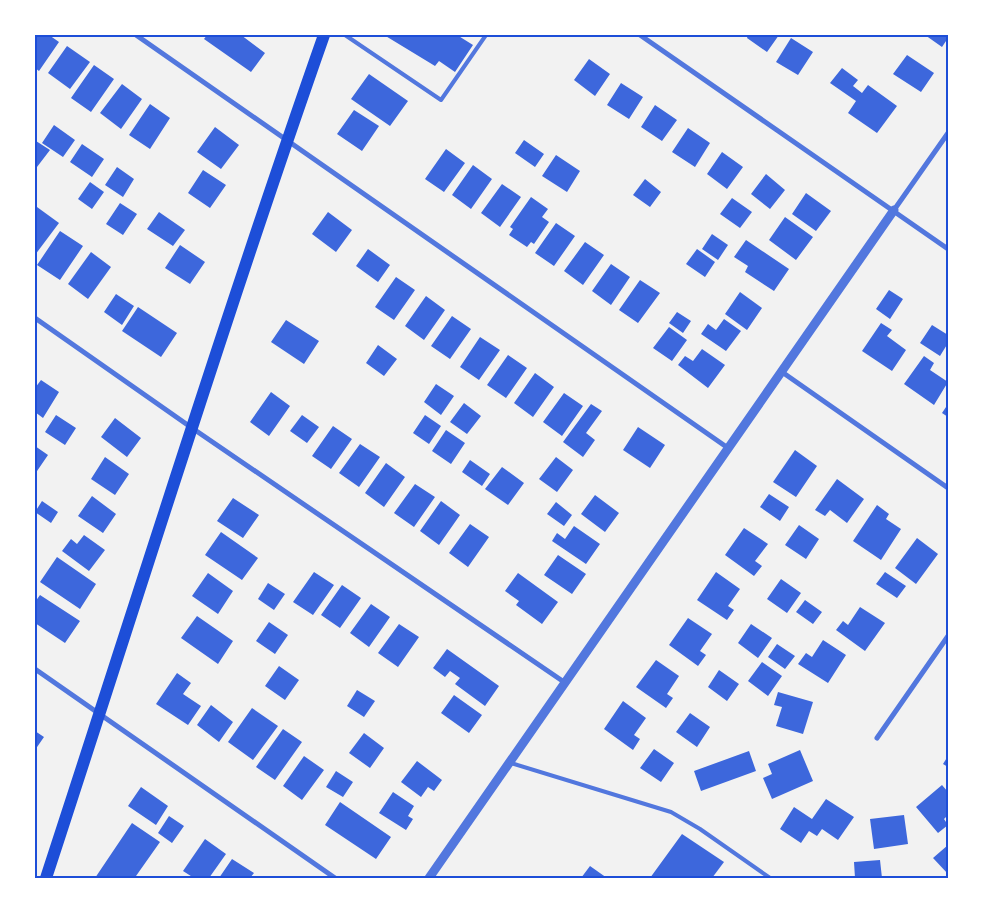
<svg xmlns="http://www.w3.org/2000/svg" width="983" height="913" font-family="'DejaVu Sans',sans-serif">
<rect width="100%" height="100%" fill="#f2f2f2"/>
<path fill="#3d67dc" d="M36,35h13l10,7 -20,29 -4,-3z
M207,35h34l24,18 -14,19 -47,-33z
M384,35h73l16,10 -18,27 -16,-11 -4,5z
M748,35h31l-12,17 -20,-14z
M925,35h23v3l-6,9z
M791,38l22,14 -15,23 -22,-13z
M67,46l23,16 -20,27 -22,-16z
M907,55l27,18 -13,19 -28,-18z
M589,59l21,15 -15,22 -21,-16z
M94,65l20,14 -23,33 -20,-14z
M842,68l16,12 -5,6 9,7 6,-8 29,21 -20,27 -29,-20 8,-12 -26,-18z
M369,74l39,27 -18,25 -39,-27z
M621,83l22,14 -14,22 -22,-14z
M122,84l20,15 -21,30 -21,-16z
M150,104l20,14 -20,31 -21,-14z
M655,105l22,15 -15,21 -21,-14z
M354,110l25,16 -17,25 -25,-17z
M54,125l21,15 -12,17 -21,-14z
M215,127l24,18 -18,24 -24,-17z
M688,128l22,15 -15,24 -23,-15z
M524,140l20,14 -9,13 -20,-14z
M36,141l14,9 -13,17 -2,-1z
M82,144l22,15 -12,18 -22,-15z
M446,149l19,14 -21,29 -19,-13z
M722,152l21,15 -16,22 -20,-15z
M556,155l24,16 -13,21 -25,-16z
M473,165l19,14 -21,30 -19,-14z
M117,167l17,12 -11,18 -18,-12z
M203,170l23,15 -16,23 -22,-15z
M766,174l19,16 -15,19 -19,-15z
M645,179l16,13 -11,15 -17,-12z
M90,182l14,10 -12,17 -14,-10z
M502,184l19,13 -21,30 -19,-14z
M806,193l25,18 -15,20 -24,-17z
M531,197l17,12 -6,8 7,5 -15,22 -3,-2 -4,5 -18,-12 4,-6 -3,-2z
M732,198l20,14 -12,16 -20,-14z
M120,203l17,11 -14,21 -17,-11z
M37,207l22,16 -24,32v-46z
M159,212l26,18 -12,16 -26,-17z
M328,212l24,18 -16,22 -24,-18z
M785,217l28,20 -17,23 -27,-20z
M556,223l19,13 -21,30 -19,-13z
M60,231l23,15 -23,34 -23,-15z
M712,234l16,11 -10,15 -16,-11z
M746,240l43,29 -15,22 -29,-19 3,-6 -14,-9z
M585,242l19,13 -21,30 -19,-14z
M180,245l25,17 -15,22 -25,-16z
M368,249l22,16 -12,17 -22,-16z
M697,249l18,13 -10,15 -19,-13z
M91,252l20,15 -23,32 -20,-15z
M611,264l19,13 -19,28 -19,-14z
M396,277l19,13 -21,30 -19,-13z
M640,280l20,13 -22,30 -19,-13z
M889,290l14,9 -13,20 -14,-10z
M740,292l22,16 -15,22 -22,-16z
M116,294l18,12 -12,19 -18,-13z
M426,296l19,14 -21,30 -19,-14z
M138,307l39,26 -16,24 -39,-26z
M677,312l14,9 -8,12 -14,-10z
M452,316l19,13 -21,30 -19,-13z
M724,319l17,12 -15,20 -25,-17 7,-10 8,6z
M286,320l33,21 -15,23 -33,-22z
M881,323l11,7 -5,6 19,14 -14,21 -30,-20z
M932,325l16,10v8l-8,13 -20,-13z
M669,327l18,13 -15,21 -19,-13z
M480,337l20,13 -21,30 -19,-13z
M378,345l19,14 -13,17 -18,-13z
M702,349l23,16 -17,23 -30,-23 7,-9 8,5z
M508,355l19,13 -21,30 -19,-13z
M924,356l10,7 -4,7 18,12 -14,23 -30,-21z
M535,373l19,14 -21,30 -19,-14z
M41,380l18,12 -16,26 -8,-6v-24z
M436,384l18,12 -13,19 -17,-13z
M271,392l19,14 -21,30 -19,-14z
M564,393l19,13 -21,30 -19,-14z
M464,403l17,13 -14,18 -17,-12z
M591,404l11,7 -16,22 9,7 -12,17 -20,-15z
M948,404v13l-6,-4z
M56,415l20,13 -11,17 -20,-13z
M302,415l17,12 -12,16 -17,-12z
M425,415l16,11 -12,18 -16,-11z
M115,418l26,20 -14,19 -26,-20z
M333,426l19,13 -21,30 -19,-13z
M638,427l27,18 -15,23 -27,-18z
M446,430l19,13 -14,21 -19,-13z
M360,444l20,13 -21,30 -20,-14z
M35,446l13,9 -13,19z
M795,450l22,16 -21,31 -23,-15z
M105,457l24,17 -14,21 -24,-16z
M556,457l17,13 -16,22 -18,-13z
M470,460l20,14 -8,12 -20,-14z
M386,463l19,14 -21,30 -19,-14z
M502,467l22,16 -16,22 -23,-16z
M837,479l27,20 -17,24 -17,-13 -5,6 -10,-6z
M415,484l20,13 -21,30 -20,-14z
M769,494l20,13 -9,14 -20,-14z
M595,495l24,18 -14,19 -24,-18z
M92,496l24,18 -13,19 -25,-17z
M233,498l26,17 -16,23 -26,-17z
M42,501l16,11 -7,11 -16,-11z
M441,501l19,14 -21,30 -19,-14z
M556,502l16,13 -8,11 -17,-12z
M877,505l12,9 -3,5 15,10 -20,31 -28,-19z
M470,524l19,13 -21,30 -19,-14z
M799,525l20,14 -13,20 -21,-14z
M574,526l26,18 -14,20 -34,-23 5,-8 8,6z
M744,528l24,16 -13,17 7,5 -8,10 -29,-21z
M221,532l37,26 -16,22 -37,-25z
M84,535l21,15 -16,21 -27,-20 9,-12 6,5z
M917,538l21,16 -22,30 -21,-16z
M558,555l28,19 -14,20 -28,-19z
M57,557l39,27 -16,25 -40,-27z
M314,572l20,13 -21,30 -20,-13z
M716,572l24,17 -12,17 6,4 -7,10 -30,-20z
M885,572l21,14 -9,12 -21,-14z
M208,573l25,18 -15,23 -26,-18z
M518,573l40,29 -16,22 -26,-19 3,-4 -14,-10z
M781,579l20,14 -14,20 -20,-14z
M268,583l17,11 -11,16 -16,-11z
M342,585l19,13 -21,30 -19,-13z
M40,595l40,26 -15,22 -30,-20v-21z
M805,600l17,12 -9,12 -17,-12z
M371,604l19,13 -21,30 -19,-14z
M860,607l25,16 -20,28 -29,-21 7,-9 5,4z
M197,616l36,25 -15,23 -37,-26z
M688,618l24,16 -12,17 6,4 -8,11 -29,-21z
M269,622l19,13 -13,19 -19,-13z
M399,624l20,13 -21,30 -20,-14z
M751,624l21,14 -14,20 -20,-15z
M823,640l23,15 -18,28 -30,-19 8,-11 6,4z
M777,644l18,12 -10,13 -17,-12z
M447,649l52,37 -14,20 -30,-22 5,-6 -10,-7 -5,6 -12,-9z
M656,660l23,16 -12,18 6,4 -7,10 -30,-21z
M762,662l20,14 -14,20 -20,-15z
M279,666l20,14 -14,20 -20,-14z
M719,670l20,14 -12,17 -19,-14z
M177,673l14,10 -8,11 18,12 -13,19 -32,-21z
M357,690l18,11 -11,16 -17,-11z
M778,692l35,10 -10,32 -27,-8 6,-19 -8,-2z
M454,695l28,20 -13,18 -28,-20z
M623,701l23,17 -12,17 6,4 -7,11 -29,-21z
M211,705l22,17 -14,20 -22,-17z
M252,708l26,18 -25,34 -25,-18z
M690,713l20,14 -13,20 -21,-15z
M283,729l19,13 -27,38 -19,-13z
M35,731l9,6 -9,13z
M364,733l20,15 -14,20 -21,-15z
M654,749l20,14 -13,19 -21,-14z
M800,750l13,31 -41,18 -9,-21 9,-4 -4,-10z
M749,751l7,20 -55,20 -7,-20z
M304,756l20,14 -22,30 -19,-14z
M948,756v11l-5,-3z
M417,761l25,19 -8,11 -6,-4 -7,10 -20,-15z
M336,771l17,11 -10,15 -17,-10z
M942,785l6,7v23l-4,4 4,6 -10,8 -22,-26z
M141,787l27,19 -12,19 -28,-19z
M393,792l21,14 -6,10 5,3 -7,11 -27,-17z
M826,799l28,18 -16,23 -16,-11 -5,7 -8,-5 -8,12 -21,-14 14,-22 18,12z
M340,802l51,35 -15,22 -51,-34z
M904,815l4,29 -34,5 -4,-30z
M169,816l15,10 -12,17 -14,-10z
M132,823l28,19 -24,34 3,2h-44z
M682,834l42,28 -12,16h-62z
M205,839l21,15 -17,24h-15l-11,-7z
M948,845v29l-15,-16z
M232,859l22,14 -4,5h-31z
M880,860l2,18h-27l-1,-16z
M590,866l17,12h-26z"/>
<g fill="none" stroke-linecap="round" stroke-linejoin="round">
<path stroke="#5277de" stroke-width="4" d="M345,35l96,65 45,-65
M511,763l160,49 29,17 70,49"/>
<path stroke="#5277de" stroke-width="5" d="M136,35l592,413
M640,35l308,214
M894,210l54,-77
M35,318l157,110 372,254
M782,372l166,116
M35,669l300,209
M877,738l71,-102"/>
<path stroke="#5277de" stroke-width="9" d="M429,878l465,-668"/>
<path stroke="#1d4ed8" stroke-width="12" d="M46,878c92,-281 180,-564 278,-843"/>
</g>
<rect width="983" height="913" fill="none" stroke="#ffffff" stroke-width="72"/>
<rect x="36" y="36" width="911" height="841" fill="none" stroke="#1d4ed8" stroke-width="2"/>
</svg>
